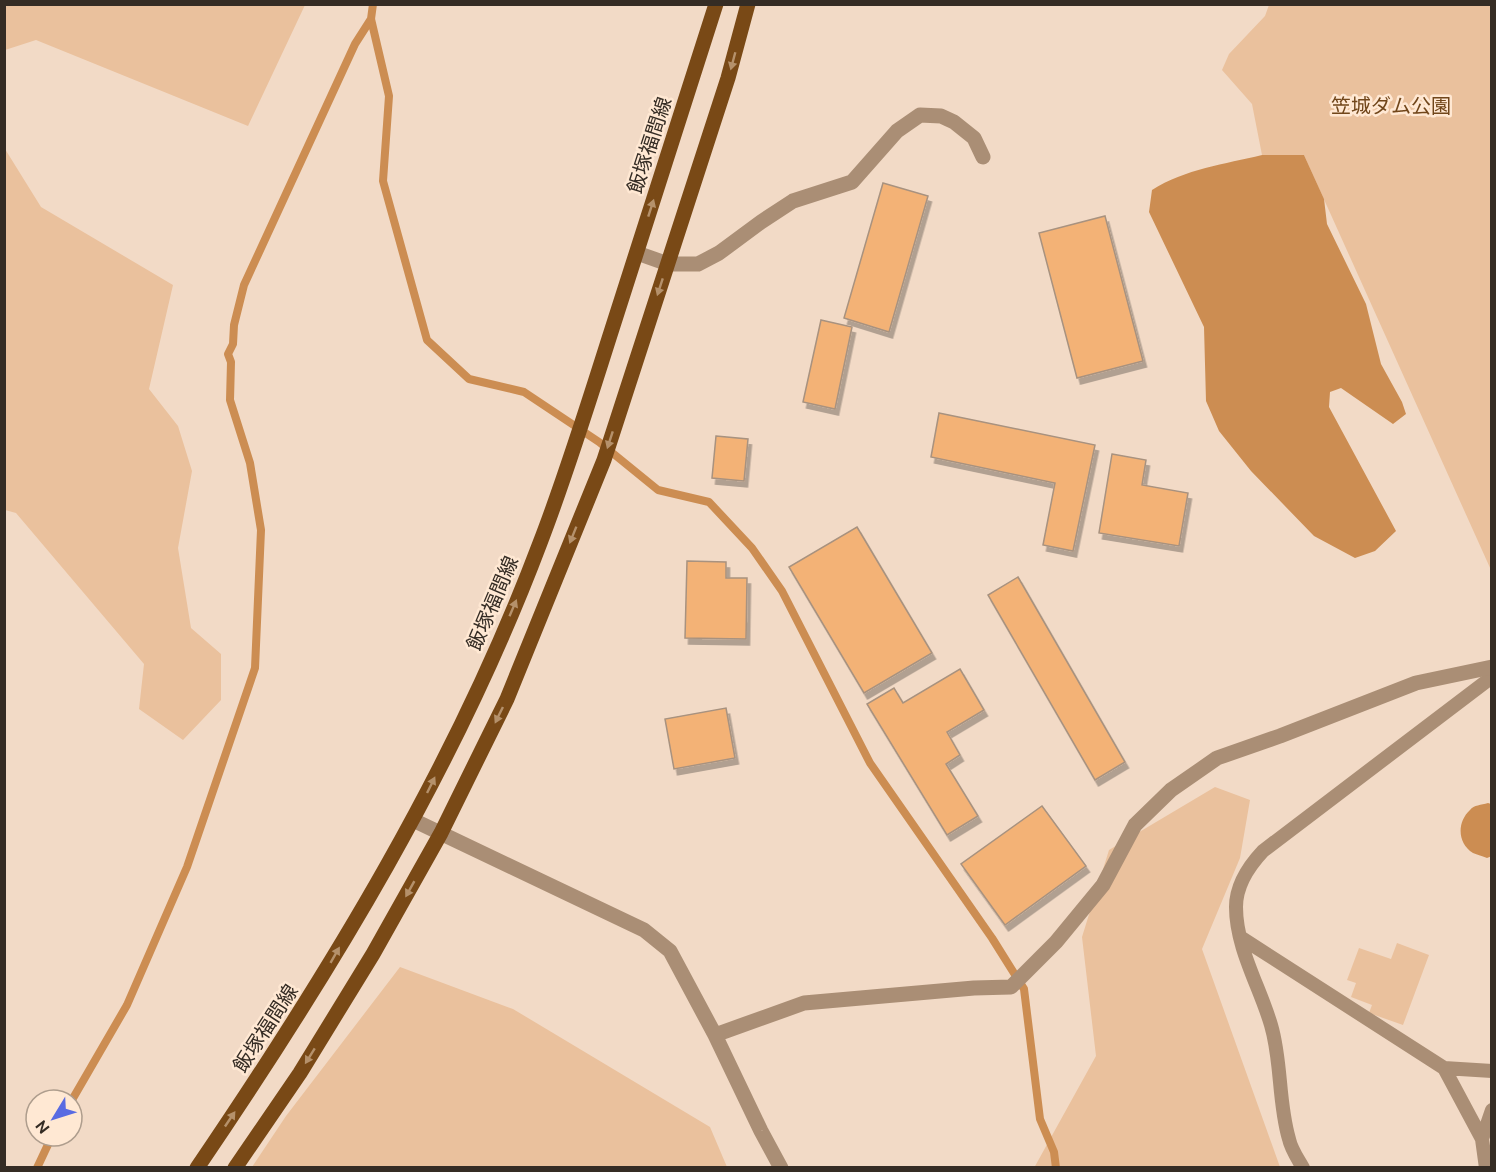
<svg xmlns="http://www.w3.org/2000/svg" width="1496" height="1172" font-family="Ubuntu,'Noto Sans JP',sans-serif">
<defs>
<filter id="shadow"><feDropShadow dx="3.5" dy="6" stdDeviation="0" flood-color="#0004"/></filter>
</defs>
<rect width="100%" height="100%" fill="#f2dac6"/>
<path fill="#eac19d" d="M5,4h300v1l-57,121 -212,-86 -31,10z
M1269,5h222v565l-187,-415h-42l-10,-51 -30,-34 7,-16 36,-38z
M5,149l36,58 132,78 -24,104 29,37 14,45 -14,77 13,80 30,26v46l-38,40 -44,-31 5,-45 -128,-151 -11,-3z
M1215,787l35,13 -10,58 -38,91 78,218 -246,1 62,-112 -14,-119 27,-87z
M1397,943l32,12 -26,70 -34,-12 3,-8 -21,-8 5,-14 -9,-3 12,-32 32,11z
M400,967l113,42 197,118 17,40h-475l34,-51z"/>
<path fill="#cc8d52" d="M1262,155h42l20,44 3,25 39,80 15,60 21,38 4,12 -13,10 -52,-36 -11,4 -1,15 67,124 -21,20 -20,7 -41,-22 -63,-65 -32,-40 -13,-30 -2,-74 -55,-115 3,-22c33,-21 73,-26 110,-35z
M1488,803l3,1 1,52 -5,2c-4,-2 -10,-3 -14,-5 -16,-10 -16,-31 -3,-43 4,-5 11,-5 18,-7z"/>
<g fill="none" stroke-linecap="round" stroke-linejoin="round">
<path stroke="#cc8d52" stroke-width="8" d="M373,4l-2,15 18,77 -6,85 44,159 42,39 55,13 75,50 59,48 51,12 43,46 30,43 88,172 122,175 32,51 16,130 14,33 2,16
M72,1100l55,-95 60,-138 68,-199 6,-138 -11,-67 -20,-63 1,-38 -3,-8 5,-10 1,-19 10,-40 111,-241 16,-25
M37,1168l15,-32"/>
</g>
<path fill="#f3b276" stroke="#a8927f" stroke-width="1.5" filter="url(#shadow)" d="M883,183l45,13 -39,136 -45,-14z
M1105,216l38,145 -66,17 -38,-145z
M821,320l31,7 -17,82 -32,-7z
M939,413l156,32 -22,106 -30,-6 12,-62 -124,-26z
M716,436l32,3 -4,42 -32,-3z
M1112,454l34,6 -4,25 46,8 -9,53 -80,-13z
M857,527l75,126 -68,40 -75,-126z
M687,561l39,1v16h21l-1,61 -61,-1z
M1018,577l107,185 -30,18 -107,-185z
M960,669l24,41 -37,22 13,23 -14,9 32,52 -31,19 -80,-131 27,-16 9,15z
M726,708l9,50 -61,11 -9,-50z
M1042,806l44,60 -81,59 -44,-61z"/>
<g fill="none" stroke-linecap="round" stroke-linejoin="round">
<path stroke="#aa8e75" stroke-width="14" d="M1240,937l204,131 38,71
M1444,1068l48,3
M1303,1168c-5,-9 -12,-19 -14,-29 -11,-37 -7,-77 -18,-114 -11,-38 -35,-77 -35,-118 0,-22 12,-40 27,-56l229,-174
M1486,1168l-4,-29 10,-29"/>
<path stroke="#aa8e75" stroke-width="15" d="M637,253l31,11h30l21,-11 42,-31 32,-21 59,-19 45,-51 23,-16 21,1 13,6 20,16 9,19
M413,820l231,110 26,21 45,84 46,96 20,37
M715,1035l89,-32 170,-15 37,-1 45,-45 47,-57 32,-60 36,-35 46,-32 63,-22 136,-53 76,-16"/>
<path stroke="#794916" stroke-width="15" d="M197,1168c134,-197 259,-402 343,-625 27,-70 49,-142 72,-214 35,-108 70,-216 104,-325
M235,1168l65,-95 73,-119 68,-121 66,-134 97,-239 124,-382 20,-74"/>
</g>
<defs><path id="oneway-solid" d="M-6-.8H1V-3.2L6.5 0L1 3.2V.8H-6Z" transform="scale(1.5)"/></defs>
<g fill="#b5916b">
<use href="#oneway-solid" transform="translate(733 61) rotate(105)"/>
<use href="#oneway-solid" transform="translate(651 208) rotate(-72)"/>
<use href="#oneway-solid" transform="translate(660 287) rotate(108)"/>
<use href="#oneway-solid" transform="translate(610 440) rotate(108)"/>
<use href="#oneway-solid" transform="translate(573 535) rotate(112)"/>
<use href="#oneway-solid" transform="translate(513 608) rotate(-67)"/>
<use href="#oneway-solid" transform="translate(499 715) rotate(116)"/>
<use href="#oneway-solid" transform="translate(431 785) rotate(-64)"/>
<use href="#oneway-solid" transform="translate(410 889) rotate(119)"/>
<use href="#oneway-solid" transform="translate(335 955) rotate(-60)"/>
<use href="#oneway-solid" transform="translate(310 1056) rotate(122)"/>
<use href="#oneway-solid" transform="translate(230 1119) rotate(-56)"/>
</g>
<g text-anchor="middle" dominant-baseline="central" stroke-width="5" stroke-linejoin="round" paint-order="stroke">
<g font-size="20" fill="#71461a" stroke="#ffe8d3">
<text x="1391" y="105">笠城ダム公園</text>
</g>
<g font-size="20" fill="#352c24" stroke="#ffe8d3">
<text transform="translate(649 145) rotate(-72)">飯塚福間線</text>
<text transform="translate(492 603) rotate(-67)">飯塚福間線</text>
<text transform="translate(265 1028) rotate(-57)">飯塚福間線</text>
</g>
</g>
<rect width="1496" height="1172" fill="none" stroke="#352c24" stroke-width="12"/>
<g transform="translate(54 1118) rotate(232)"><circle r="28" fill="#ffe8d3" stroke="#ae9d8d" stroke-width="1.5"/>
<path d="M0-4.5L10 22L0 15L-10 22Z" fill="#596be2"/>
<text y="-9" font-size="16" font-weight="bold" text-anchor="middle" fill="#352c24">N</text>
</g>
</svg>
